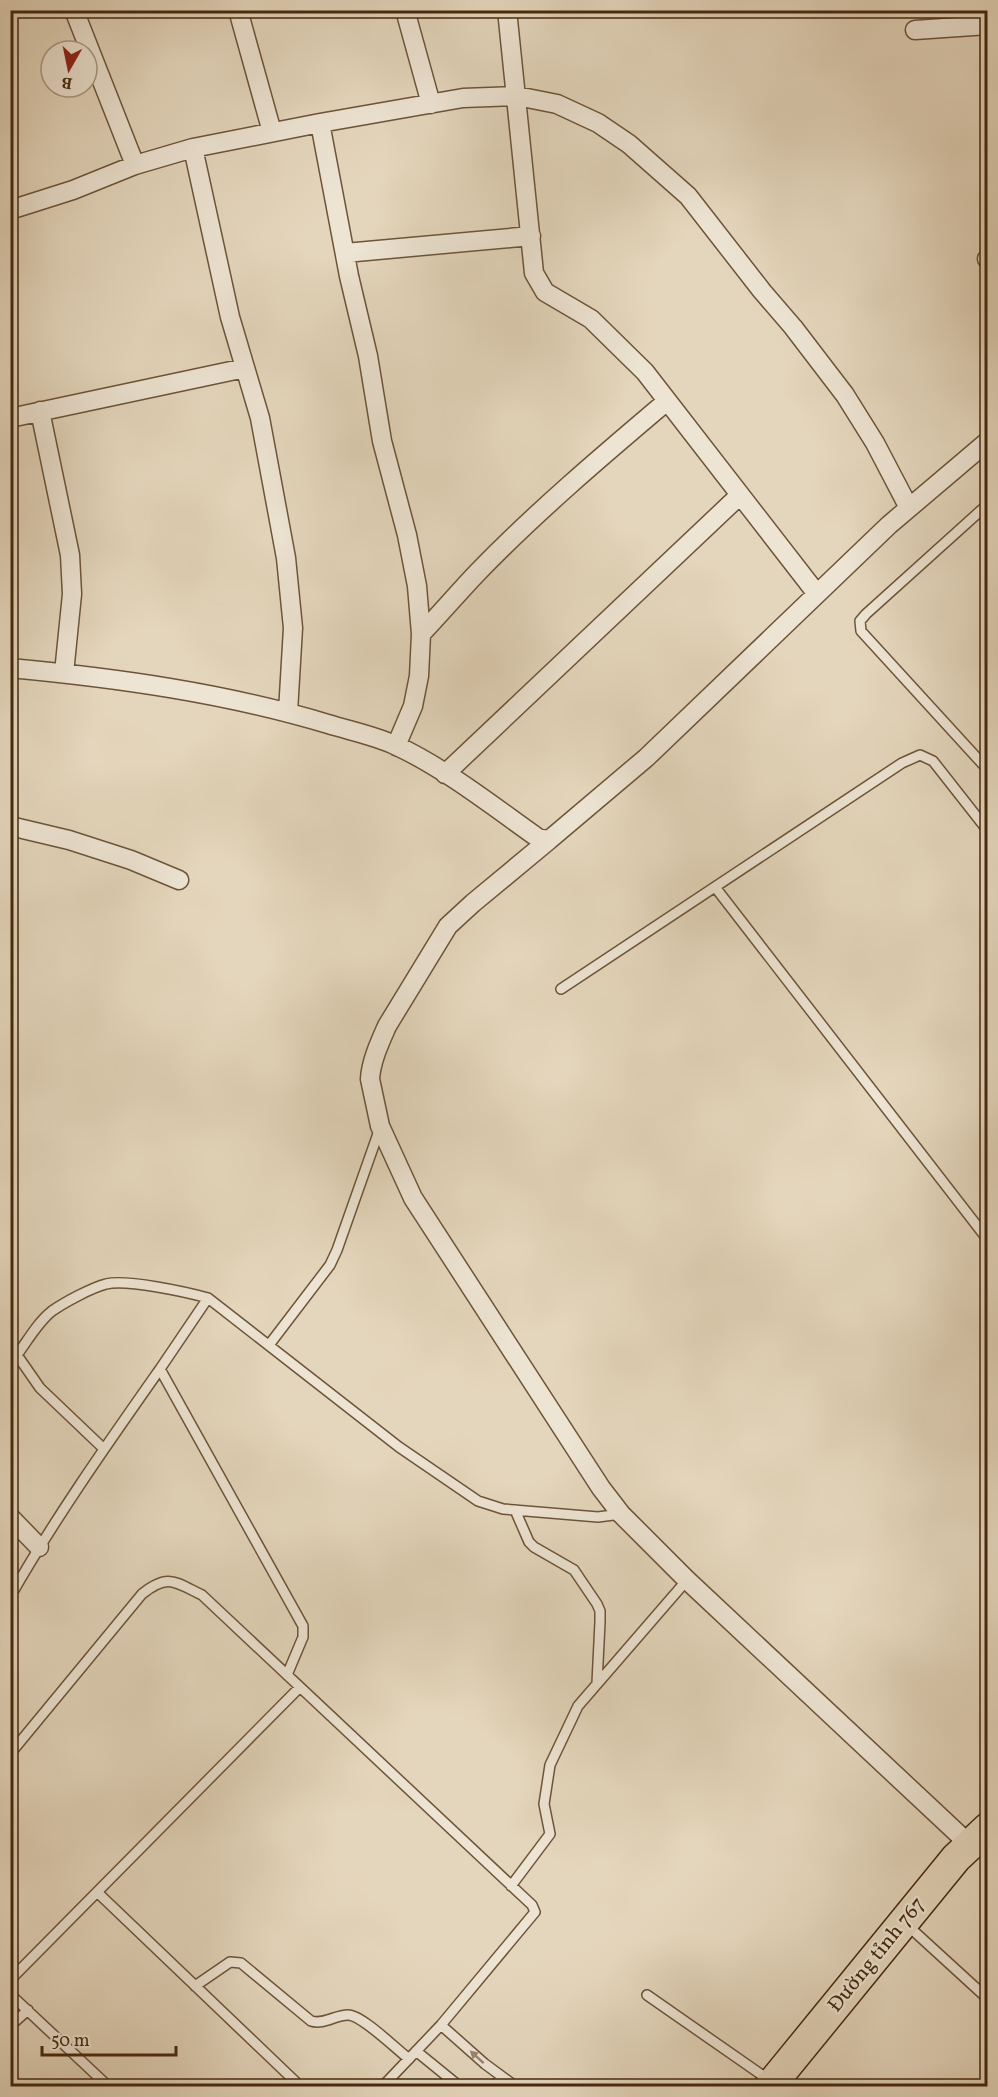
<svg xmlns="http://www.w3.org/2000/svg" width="998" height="2097" font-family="Vollkorn,serif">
<rect width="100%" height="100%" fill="#e4d6bc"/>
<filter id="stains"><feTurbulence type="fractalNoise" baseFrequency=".00333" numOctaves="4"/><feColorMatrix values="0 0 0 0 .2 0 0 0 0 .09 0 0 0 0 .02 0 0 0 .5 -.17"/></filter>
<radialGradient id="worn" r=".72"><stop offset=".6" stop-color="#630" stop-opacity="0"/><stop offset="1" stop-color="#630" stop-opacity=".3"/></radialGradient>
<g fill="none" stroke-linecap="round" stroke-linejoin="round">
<defs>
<path id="service" d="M988,504l-122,110 -6,7 1,10 127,139
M715,887l273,353
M561,989l341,-226 18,-8 13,6 55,70
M208,1298l-48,71 143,257v11l-16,38
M269,1345l61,-80 7,-15 43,-122
M104,1449l-64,-61 -23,-33c11,-15 21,-33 35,-44 13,-9 39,-23 54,-27 21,-5 80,8 102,14l191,149 79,54 25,8 95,8 23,-3
M515,1510l14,32 5,5 40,23 23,34 3,7v11l-3,61
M10,1597c45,-79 98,-154 150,-228
M10,1754l132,-160c26,-21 33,-12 60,1l330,310 3,7 -94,113 -58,61
M511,1886l39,-52 -6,-30 6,-39 28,-59 109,-126
M97,1892l203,194
M906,1924l82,75
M10,1980l289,-292
M195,1986l35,-24 11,1 70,58c13,4 24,-6 37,-6 14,0 48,34 61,44
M10,1994l98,92
M647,1995l122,85
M441,2025l44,39 30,22
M10,2026l18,-16
M416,2051l43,35
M494,2086l8,-9"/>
<path id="minor" d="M74,10l61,155
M238,10l34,122
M405,10l26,94
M507,10l27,263 11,19 46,27 54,53 172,222
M915,30l73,-5
M320,123l29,153 19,80 14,85 25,94 10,51 4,48 -2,42 -6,30 -17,40
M193,148l37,169 30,101 26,140 7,70 -5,84
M10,210l63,-20 62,-25 58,-17 127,-25 143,-25 54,-2 40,8 41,19 31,21 59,52 74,95 31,36 52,68 30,48 34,65
M345,253l186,-17
M987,259h1
M40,411l30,144 2,39 -8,79
M10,418l235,-50
M421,634c19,-20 37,-41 56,-61 59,-61 125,-117 190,-172
M10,668c107,10 215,25 318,56 23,7 48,12 69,22 49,23 97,61 141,92l11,2 97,-82 243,-233 99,-84
M445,774l295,-279
M10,826l59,14 62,20 48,20
M549,840l-76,63 -25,23 -61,100c-7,16 -16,35 -17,53l10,47 33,72 188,290 20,26 66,66 283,265
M10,1517l29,30"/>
<path id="primary" d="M770,2086l186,-228 32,-30"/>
</defs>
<use href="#service" stroke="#6d5439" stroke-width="12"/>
<use href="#minor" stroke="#6d5439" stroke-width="21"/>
<use href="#primary" stroke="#45290d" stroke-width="33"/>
<use href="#service" stroke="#ede4d3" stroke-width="9"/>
<use href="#minor" stroke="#ede4d3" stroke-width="18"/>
<use href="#primary" stroke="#e4d6bc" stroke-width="30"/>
</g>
<defs><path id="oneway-solid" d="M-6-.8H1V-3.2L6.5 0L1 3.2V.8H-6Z" transform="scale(1.5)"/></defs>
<use fill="#998670" href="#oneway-solid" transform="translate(477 2057) rotate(-138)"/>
<g text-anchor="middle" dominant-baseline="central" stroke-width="4.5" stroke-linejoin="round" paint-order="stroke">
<g font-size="21" fill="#45290d" stroke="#ede4d3">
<text transform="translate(877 1955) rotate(-51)">Đường tỉnh 767</text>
</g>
</g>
<rect width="998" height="2097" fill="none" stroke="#e4d6bc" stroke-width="36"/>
<rect x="12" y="12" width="974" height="2073" fill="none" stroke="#45290d" stroke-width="3"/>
<rect x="18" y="18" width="962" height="2061" fill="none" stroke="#45290d" stroke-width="1.5"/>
<g transform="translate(69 69) rotate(189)"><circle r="28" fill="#ede4d3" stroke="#aa9984" stroke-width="1.5"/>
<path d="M0-4.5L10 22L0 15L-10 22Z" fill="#8f2418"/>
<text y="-9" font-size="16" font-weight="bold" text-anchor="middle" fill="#45290d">B</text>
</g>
<path d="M42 2046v9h134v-9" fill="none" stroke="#45290d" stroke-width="3"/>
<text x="51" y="2046" font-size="18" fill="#45290d" stroke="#ede4d3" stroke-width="4.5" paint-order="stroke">50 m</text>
<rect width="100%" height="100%" filter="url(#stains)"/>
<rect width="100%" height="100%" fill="url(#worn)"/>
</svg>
